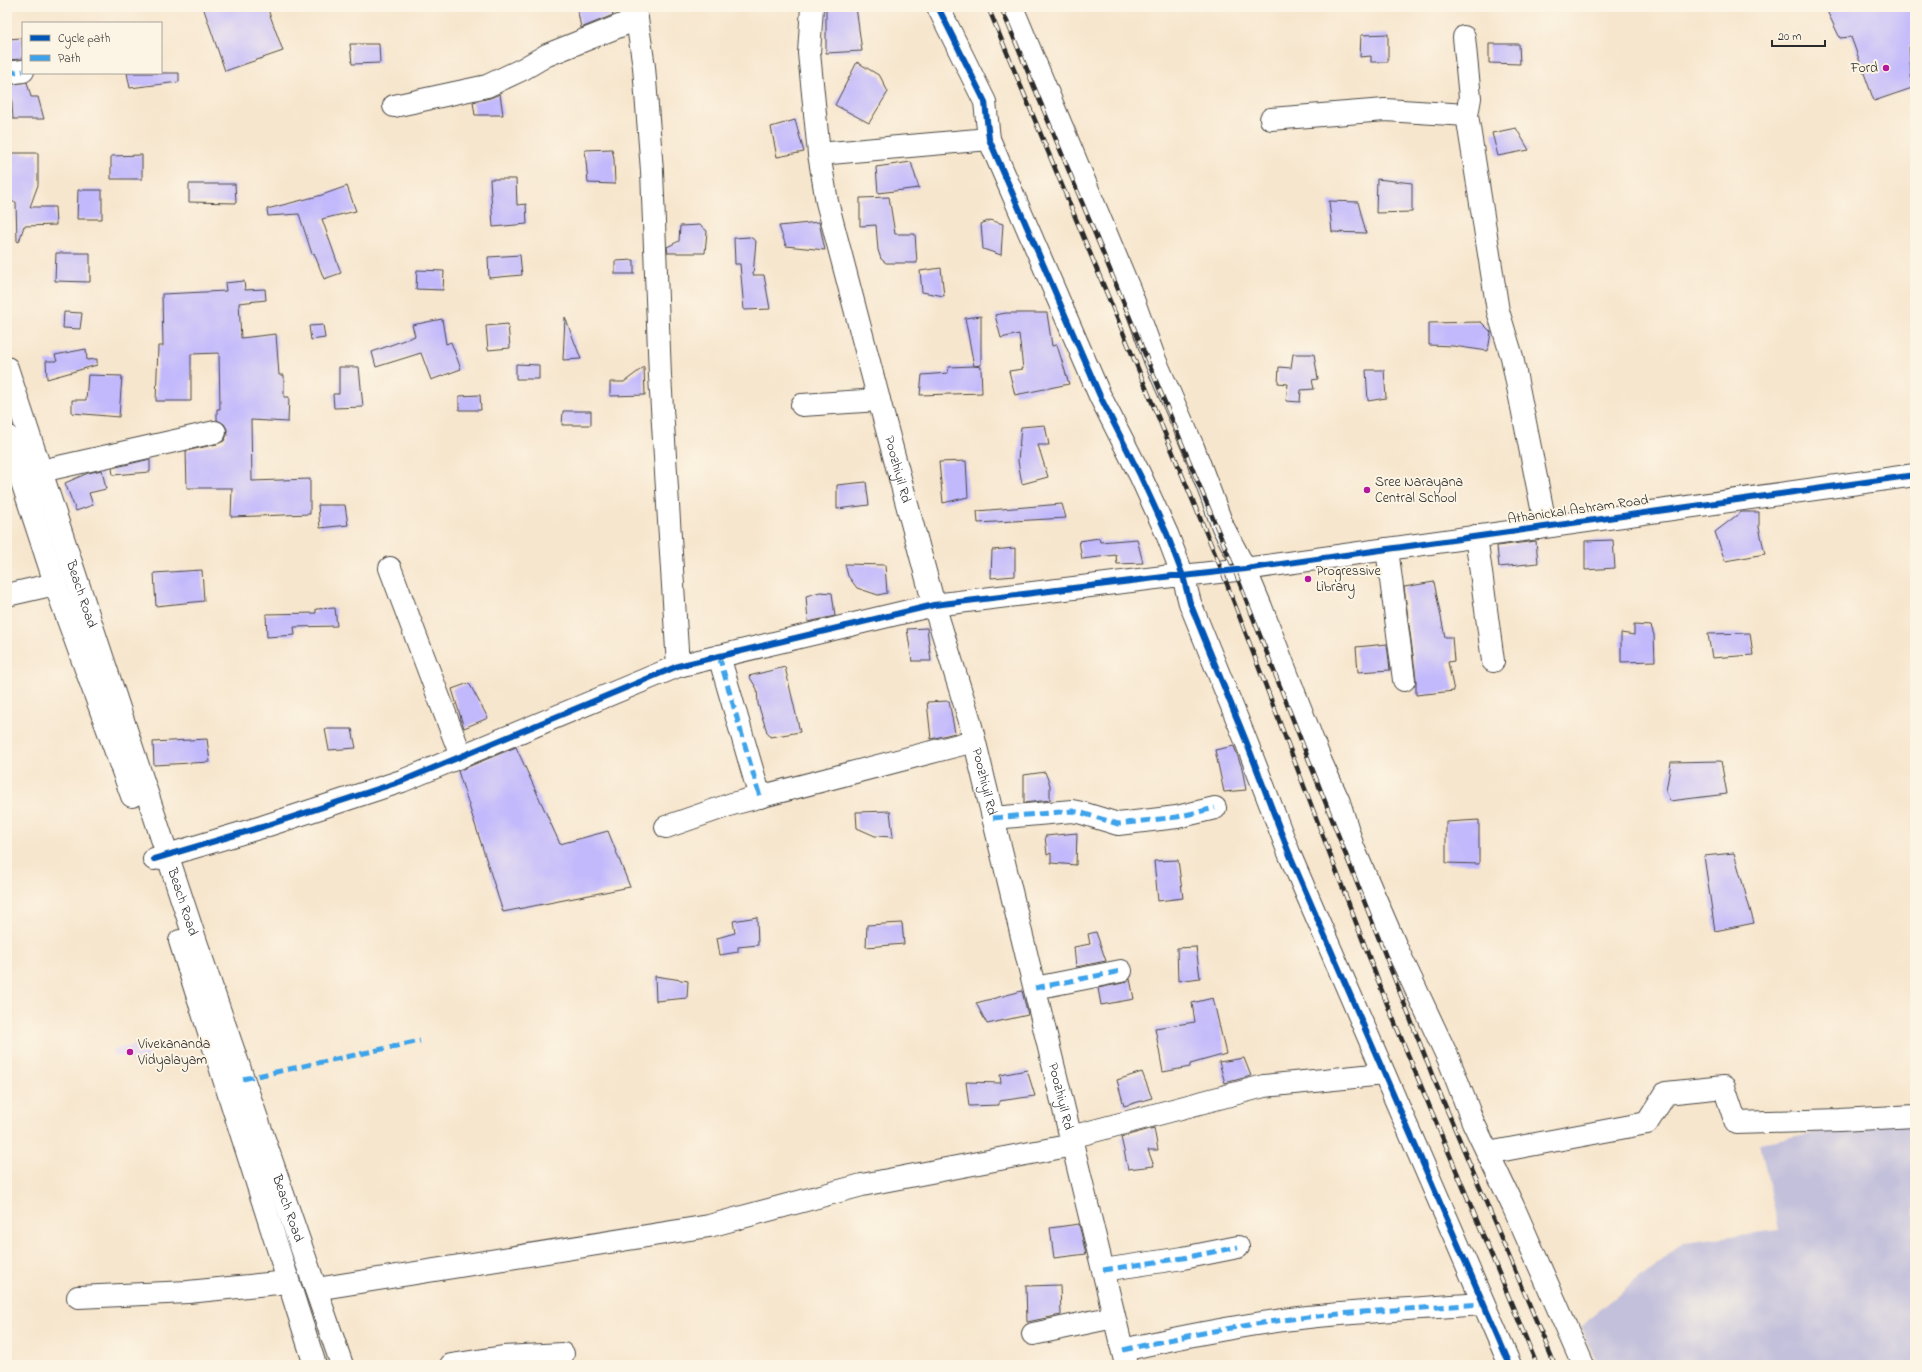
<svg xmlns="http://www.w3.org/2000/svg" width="1922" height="1372" font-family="'Indie Flower',sans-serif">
<rect width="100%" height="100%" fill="#fcf5e5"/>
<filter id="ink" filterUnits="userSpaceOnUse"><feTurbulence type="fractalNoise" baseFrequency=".025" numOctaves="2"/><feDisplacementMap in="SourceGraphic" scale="8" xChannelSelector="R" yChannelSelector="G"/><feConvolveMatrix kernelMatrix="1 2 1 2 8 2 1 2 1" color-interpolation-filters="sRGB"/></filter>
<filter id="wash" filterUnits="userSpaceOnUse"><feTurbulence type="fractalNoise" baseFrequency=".012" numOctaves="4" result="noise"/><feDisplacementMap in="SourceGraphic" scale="16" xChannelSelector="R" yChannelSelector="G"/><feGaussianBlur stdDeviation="0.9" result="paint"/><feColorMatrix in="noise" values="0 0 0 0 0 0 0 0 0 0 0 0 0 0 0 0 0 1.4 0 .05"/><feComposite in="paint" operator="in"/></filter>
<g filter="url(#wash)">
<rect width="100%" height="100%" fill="#f7e6ce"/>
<path fill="#dfd4f5" d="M146,1043l3,16 -18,3 -1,-7 -16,2 -2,-7z"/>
<path fill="#c3c0db" d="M1888,1118l27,1v246h-318l-16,-40 103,-83 95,-12 -19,-87z"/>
<g id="blocks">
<path fill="#c2b9fc" d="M203,7h64l16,44 -58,20z
M577,7h34l2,8 -32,13z
M826,7h30l6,44 -36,2z
M1825,7h90v39l-6,1 3,41 -38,13 -23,-64 -11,1z
M1388,34v28h-17v-6l-11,1 1,-22z
M22,38l1,21 -16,1v-21z
M350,44h29l1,19 -28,1z
M1489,44h30l1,20 -31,-1z
M857,62l23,14 8,16 -19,31 -34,-18z
M127,73h52v9l-49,6z
M27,82l4,15h7l6,22h-31l-2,-28h-4v-6z
M500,94l3,21h-28l-2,-13 17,-4z
M795,120l9,32 -27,5 -6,-30z
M1516,128l13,22 -31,6 -6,-23z
M612,149l2,10 1,25 -27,-1 -3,-33z
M7,153h31v32l-8,22h25l1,18 -32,1 -5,16 -2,-1 -1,-39h-9z
M142,155v24h-31v-23z
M911,162l8,26 -41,5 -2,-26z
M490,179h26l1,26 9,-1 1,20 -34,3z
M1377,179l35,4v29l-36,1z
M189,184h46l1,19 -47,-1z
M347,186l9,25 -34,8 19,54 -17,6 -10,-26 -2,1 -13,-40 -31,2 -1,-7 55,-14z
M78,190h24v29h-25z
M889,197l6,37h20l2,29h-31l-5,-4 -3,-9 -2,-25 -16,1v-28z
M1329,201l29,1 8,31 -34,-1z
M990,220l13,4 -2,31 -18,-6 -2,-25z
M819,222l6,28 -39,-4 -7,-20z
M700,225l7,6 -2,22h-37l-1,-6 12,-6 1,-15z
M750,237l6,4 -3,34h11l6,34 -26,1 -4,-46h-5l-1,-26z
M56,253h34v29l-35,-1z
M520,255l2,20 -33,3 -1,-21z
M634,260v14h-19v-13z
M941,268l3,28 -22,-4 -2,-21z
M417,270l27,1 -1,19 -27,-1z
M244,281l1,9 20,-1 1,11 -27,3 2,35 35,-4 3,41h5v22h5l-1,25 -37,-2 1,61 58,-2v35l-79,3 1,-29h-45l-1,-37 31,-7 7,-3 3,-6v-6l-3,-5 -7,-4v-11h3l-1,-56 -28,1v47h-35l2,-55h5l-1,-52 64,-3 -1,-8z
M64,312l18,1 -2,16 -17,-1z
M1006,313h41l5,33 5,-1 12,39 -54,11 -6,-24 14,-2 -4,-35 -18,4 -6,-23z
M981,316v49l-7,1 7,1 1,26 -62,2 2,-20 26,-2 1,-6 25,-1 -9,-48z
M565,317l16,42 -18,1z
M442,319l4,25 5,-2 10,27 -30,11 -10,-27 -45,14 -4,-15 43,-16 -3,-11z
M1481,322l10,10 -3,19 -35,-5 -24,-1v-22z
M508,324l2,24 -22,2 -2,-24z
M323,325l2,13 -14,2 -2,-14z
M86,349l1,11 10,-1v6l-50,14 -1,-18h11l-2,-6z
M1293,354h21l4,25 -6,1 2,9 -13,1 -1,12 -14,-1 2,-17 -10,-1 1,-16 12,1z
M516,364l23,1v14h-23z
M339,367h20l4,40 -29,1 -1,-14h6z
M644,367l1,28 -35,1v-14h14z
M1366,370h18l2,28 -18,3z
M88,375l34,1 -3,41 -47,-4v-13h14z
M480,395l1,15h-22v-14z
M563,411h28v14h-29z
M1045,425l4,20h-11l10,32 -26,7 -4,-23 3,-34z
M150,459v13l-37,3 -1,-7z
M966,461l2,36 -25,6 -4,-41z
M102,470l4,19 -17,4 4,12 -17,6 -11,-28 23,-10z
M866,482l3,23 -32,4v-24z
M1062,504l4,14 -88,5 -1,-12z
M318,505h27l3,20 -28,3z
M1741,512h18v15l6,27 -40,7 -10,-29z
M1099,538l1,4 37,-3 6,24 -26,1 -1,-9 -34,4 -3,-18z
M1613,540l2,28 -30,2v-29z
M1536,541l2,22 -39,4 -2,-21z
M1015,548v28l-24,2 1,-28z
M845,564l40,1 2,28 -9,2 -21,-7 -9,-12z
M202,570l2,31 -48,5 -2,-33z
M1434,582l11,55h7l2,24 -6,1 6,29 -38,4v-17l-12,-91z
M820,592l12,1 3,23 -27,6 -2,-26z
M335,608l2,18 -43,1 1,8 -28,2 -1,-23 50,-1v-4z
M1634,625l17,1 3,9 1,26 -34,1v-29l13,2z
M927,628l4,33h-19l-5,-32z
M1750,633l3,22 -41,3 -4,-24z
M1387,644l3,26 -32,2 -2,-25z
M785,667l15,65 -30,5 -3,-5 -9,-28 -1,-15 -8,-13z
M469,683l19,35 -24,10 -12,-39z
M949,701l6,32 -24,6 -4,-37z
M325,729h27l4,19 -27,2z
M207,739l3,23 -56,3 -1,-23z
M1234,746l8,22 4,22 -22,2 -9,-42z
M516,747l44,97 48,-13 22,56 -127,25 -45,-141z
M1721,761l6,33 -57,7 -4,-10 5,-29z
M1045,772l5,13v15l-26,3v-28z
M890,811l3,26 -18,-1 -18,-8 -1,-16z
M1479,820v44l-33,-1v-41z
M1077,833l-1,32 -25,-2v-10l-4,2 -2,-19z
M1734,853l20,70 -39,8 -11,-75z
M1178,860l5,38 -25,3 -4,-40z
M757,917l1,28 -20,2v5l-18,3 -3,-17 18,-5 -2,-12z
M902,923l2,21 -38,3 1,-22z
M1096,932l10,29 -30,6 -2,-20 16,-3 -2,-10z
M1196,947l4,31 -22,3 -1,-33z
M655,976l33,5 -1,17 -31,3z
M1130,979l4,20 -33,6 -3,-17 25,-5z
M1022,991l6,24 -41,9 -11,-21z
M1213,998l13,56 -36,10v3l-27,5 -8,-44 40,-6 -3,-19z
M1244,1058l7,18 -26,7 -6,-21z
M1027,1070l8,26 -36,5v4l-30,1 -3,-24 35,1 -1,-8z
M1142,1072l10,26 -28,8 -7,-26z
M1154,1128l4,22h-10l6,16 -26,3 -7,-32z
M1079,1224l7,30 -32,4 -4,-30z
M1060,1285l1,30 -34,7 -1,-36z"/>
</g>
</g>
<g filter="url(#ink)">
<use href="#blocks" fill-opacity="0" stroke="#4a4743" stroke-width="1"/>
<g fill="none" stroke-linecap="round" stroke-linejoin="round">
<defs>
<g id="minor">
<path d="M633,7l4,12 7,48 8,104 8,205 18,290"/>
<path d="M812,7l-3,46 10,101"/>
<path d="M938,7l47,95 4,37 111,257 40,79 27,59 16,42 7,27 56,138 43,112 221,512"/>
<path d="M1012,7l118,284 25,69 38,87 30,80 22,42 16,38 60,155 18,40 14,45 44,102 52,111 24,62 40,84 70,159"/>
<path d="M1464,37l6,61 -3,17 31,196 14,46 32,161 -6,10"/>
<path d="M7,73l16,-2"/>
<path d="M394,106l93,-20 36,-17 24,-14 90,-36"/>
<path d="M1271,119l114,-9 82,5"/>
<path id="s1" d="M989,139l-170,15 8,48 52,198 55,205 35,113 157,647"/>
<path d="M802,405l77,-5"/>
<path d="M41,471l174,-39"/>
<path d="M1476,536l17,125"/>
<path d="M1387,549l17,131"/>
<path d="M390,568l71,188"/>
<path d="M7,595l48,-11"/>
<path d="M719,656l41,141"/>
<path d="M993,818l79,-7 10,2 36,11 59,-7 38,-9"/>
<path d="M666,827l66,-23 242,-63"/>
<path d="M154,859l108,-32 140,-46 276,-115 256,-61 238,-29h11l62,-7 670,-94"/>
<path d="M1035,988l86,-17"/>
<path d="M1071,1137l193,-51 120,-12"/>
<path d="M1488,1153l159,-30 19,-30 58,-6 12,36 104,-3 75,-4"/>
<path d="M1103,1270l80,-12 55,-11"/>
<path d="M316,1289l393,-63 153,-41 211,-40"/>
<path d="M78,1297l110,-5 100,-10"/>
<path d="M1033,1334l81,-17"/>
<path d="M1123,1350c61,-14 122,-26 185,-33 58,-6 117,-9 175,-13"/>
<path d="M451,1365l52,-8 60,-3"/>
</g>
<g id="major">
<path id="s2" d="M7,368l189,574 146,423"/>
<path d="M7,436l52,159 73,201"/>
<path d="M180,941l135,424"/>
</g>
</defs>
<use href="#minor" stroke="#4a4743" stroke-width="24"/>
<use href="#major" stroke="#4a4743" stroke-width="24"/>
<use href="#minor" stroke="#fff" stroke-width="22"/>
<use href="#major" stroke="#fff" stroke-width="22"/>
<defs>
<path id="rail" d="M988,7l234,564 165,433 150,361
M1001,7l233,562 199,508 122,288"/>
</defs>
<use href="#rail" stroke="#2b2b2b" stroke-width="4.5"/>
<use href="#rail" stroke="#fcf5e5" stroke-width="3" stroke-dasharray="9" stroke-linecap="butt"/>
<path stroke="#3ea3eb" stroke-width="5" stroke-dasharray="10 5" stroke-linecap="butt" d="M7,73l16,-2
M719,656l41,141
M993,818l79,-7 10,2 36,11 59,-7 38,-9
M1035,988l86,-17
M243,1079l177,-38
M1103,1270l80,-12 55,-11
M1123,1350c61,-14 122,-26 185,-33 58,-6 117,-9 175,-13"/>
<defs>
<path id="cycleway" d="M938,7l47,95 4,37 111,257 40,79 27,59 16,42 7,27 56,138 43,112 221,512
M154,859l108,-32 140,-46 276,-115 256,-61 238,-29h11l62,-7 670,-94"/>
</defs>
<use href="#cycleway" stroke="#fcf5e5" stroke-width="8"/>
<use href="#cycleway" stroke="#0057b8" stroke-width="6"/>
</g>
</g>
<g fill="#b5179e" stroke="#fcf5e5" stroke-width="1.5">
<circle cx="1886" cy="68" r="4"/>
<circle cx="1367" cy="490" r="4"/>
<circle cx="1308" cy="579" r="4"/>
<circle cx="130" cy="1052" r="4"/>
</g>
<g text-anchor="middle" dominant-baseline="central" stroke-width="4" stroke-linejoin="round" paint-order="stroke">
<g font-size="14" fill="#2b2b2b" stroke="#fcf5e5" text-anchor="start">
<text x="1878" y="68" text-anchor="end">Ford</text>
<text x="1375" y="482">Sree Narayana<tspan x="1375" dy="16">Central School</tspan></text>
<text x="1316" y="571">Progressive<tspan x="1316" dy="16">Library</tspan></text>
<text x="138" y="1044">Vivekananda<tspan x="138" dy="16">Vidyalayam</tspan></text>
</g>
<g font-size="14" fill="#2b2b2b" stroke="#fcf5e5">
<text stroke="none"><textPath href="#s1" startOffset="496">Poozhiyil Rd</textPath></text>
<text transform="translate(1578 510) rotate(-8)">Athanickal Ashram Road</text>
<text stroke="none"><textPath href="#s2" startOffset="238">Beach Road</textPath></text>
<text stroke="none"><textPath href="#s1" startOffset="820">Poozhiyil Rd</textPath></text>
<text stroke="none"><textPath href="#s2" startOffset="562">Beach Road</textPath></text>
<text stroke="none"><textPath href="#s1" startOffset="1144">Poozhiyil Rd</textPath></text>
<text stroke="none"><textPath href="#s2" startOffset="886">Beach Road</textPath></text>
</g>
</g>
<rect width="1922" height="1372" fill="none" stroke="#fcf5e5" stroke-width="24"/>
<rect x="22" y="22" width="140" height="52" fill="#fcf5e5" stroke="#a8a49b"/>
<rect x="30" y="35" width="20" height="6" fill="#0057b8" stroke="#a8a49b"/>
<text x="58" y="42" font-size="12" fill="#2b2b2b">Cycle path</text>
<rect x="30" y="55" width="20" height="6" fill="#3ea3eb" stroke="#a8a49b"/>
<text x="58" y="62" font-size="12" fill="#2b2b2b">Path</text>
<path d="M1772 40v6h53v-6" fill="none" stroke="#2b2b2b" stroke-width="2"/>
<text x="1778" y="40" font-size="12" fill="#2b2b2b" stroke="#fcf5e5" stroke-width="3" paint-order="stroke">20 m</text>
</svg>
